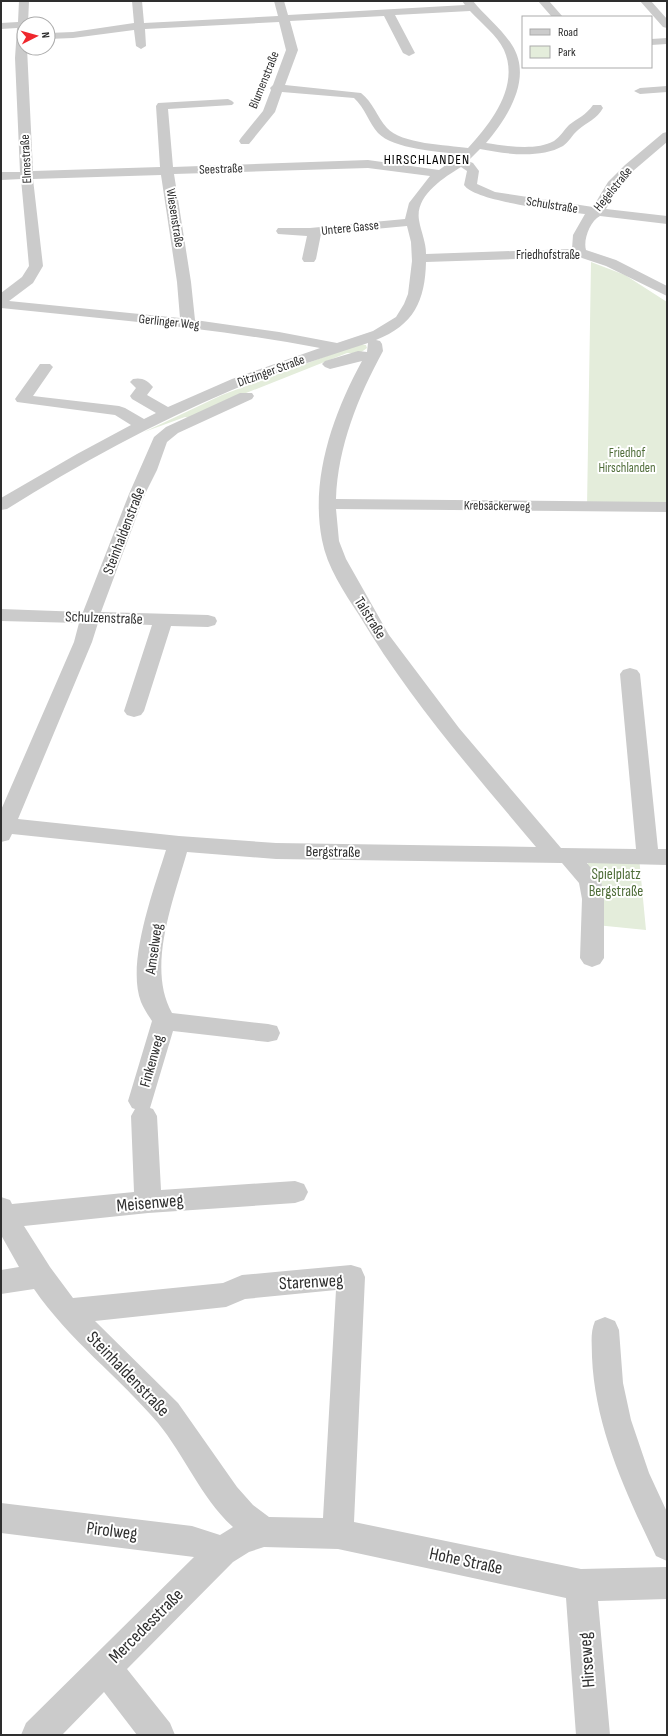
<svg xmlns="http://www.w3.org/2000/svg" width="668" height="1736" font-family="'Sofia Sans Condensed',sans-serif">
<rect width="100%" height="100%" fill="#fff"/>
<path fill="#e4eddb" d="M591,262l34,13 42,27v204l-80,1z
M359,344l7,1 1,3 -7,5h-13l-121,48 -36,17 -5,-1 -41,15 78,-37z
M587,857h52l7,73 -50,-5z"/>
<g fill="none" stroke-linecap="round" stroke-linejoin="round">
<path fill="#cbcbcb" fill-rule="evenodd" d="M19,1h10l-1,23h-4v24h3l6,123 127,-4 -4,-61 2,-3 70,-4 4,2 2,2 -2,2 -64,4 5,58 195,-7 71,10 22,-16c-21,-2 -68,-5 -83,-21 -9,-10 -13,-25 -24,-35l-72,-6 -7,20 -26,32h-8l-2,-3 2,-3 22,-27 8,-21 -1,-2 3,-3 13,-35 -7,-28 -134,7 1,17 -5,3 -5,-3 -2,-16 -61,8 -25,1v-6l25,-1 61,-9 -2,-22h10l2,22 134,-7 -4,-15h10l4,14 177,-10 -3,-4h11c12,15 28,27 39,44 21,33 -4,72 -26,98 20,3 50,8 68,-2 6,-4 10,-11 15,-16 9,-7 17,-10 24,-20h8l2,3c-6,11 -16,14 -25,22 -6,5 -9,12 -15,16 -23,13 -58,8 -83,3l-12,12 5,2 6,8 -2,13 18,8 98,15 15,-25 17,-17 38,-32 4,-1v10l-34,29 -15,16 -12,22 61,7v8l-67,-8c-10,5 -17,24 -14,34l30,10 51,26v10l-61,-30 -27,-9 -153,5c-1,39 -12,63 -50,78l4,1 2,3 1,7c-25,46 -45,95 -47,148l331,3v10l-331,-3 3,32 7,18 43,76 70,93 102,120 75,1 -16,-175 3,-4 7,-2 7,2 3,4 18,175h9v16l-80,-2 14,18 3,18v59l-4,6 -8,3 -8,-3 -4,-6 2,-59 -3,-16 -17,-20 -286,-4 -89,-7c-13,47 -41,115 -15,161l96,11 9,2 3,7 -3,7 -9,2 -95,-11 -23,77 3,1 4,7 4,74 134,-9 9,3 4,8 -4,8 -9,3 -147,10 -124,13 26,41 23,31 150,-15 19,-8 109,-10 10,3 4,9 -11,245 227,47 86,-2v32l-69,2 12,134h-34l-10,-137 -228,-49 -74,-2 -15,5 -16,10 -106,107 43,54 5,12h-38l-33,-43 -42,43h-41l5,-12 168,-166 -193,-24v-30l191,23 28,9 13,-8c-32,-29 -48,-71 -75,-104 -39,-46 -89,-83 -124,-134l-33,5v-24l18,-3 -18,-32v-38l9,3 2,4 122,-12 -3,-76 4,-7 -3,-1 -4,-7 24,-80c-4,-6 -8,-12 -11,-19 -15,-39 13,-113 25,-152l-154,-16 -3,6 -8,2v-32l73,-168 5,-19 -78,-2v-12l82,3 46,-118 25,-57 12,-10 74,-34h12l2,3 -2,3 -74,34 -11,9 -10,28 -12,24 -44,118 107,3 7,2 2,4 -2,4 -7,2 -37,-1 -27,85 -3,4 -7,2 -7,-2 -3,-4 28,-86 -54,-2 -6,19 -74,177 161,17 97,7 260,4c-62,-74 -127,-148 -177,-232 -15,-23 -32,-48 -37,-75 -12,-61 11,-126 40,-179l-32,8 -5,-2 -3,-3 3,-3 33,-10 9,1 1,-9c-45,15 -92,29 -136,47 -78,33 -153,74 -225,119l-6,1v-12l76,-44 54,-29 -16,-10 -98,-13 -2,-3 25,-35h10l3,3 -20,29 86,10 6,2 19,11 12,-6 -24,-14 -2,-3 6,-8 -6,-6 3,-3c8,-2 15,1 20,8l-6,8 21,12 64,-28 88,-31c-106,-20 -212,-29 -319,-40v-15l21,-16 7,-11 -8,-87 -20,1v-8h19l-5,-114 2,-30 -16,1v-6l17,-1zM470,11c11,12 27,24 34,39 16,36 -13,73 -36,98 -21,-3 -67,-4 -81,-20 -10,-11 -14,-26 -26,-35l-76,-8 13,-35 -8,-29 94,-5 19,37 6,3 6,-3 -20,-38zM461,167l6,4 -3,14c11,17 98,26 121,29l-12,21 -1,14 -146,5c0,-12 -5,-22 -7,-34 -4,-24 24,-42 42,-53zM368,168l62,8 -21,27 -4,16 -95,9h-32l-2,3 2,3 29,2 -5,23 2,3h10l2,-3 5,-25 86,-8 4,16 1,19 -4,33 -4,10 -8,13 -23,14 -36,12 -58,-11 -84,-12 -4,-38 -17,-108zM161,175l16,107 3,36 -171,-17 24,-18 10,-17 -10,-87zM336,1290l-13,228 -54,-1 -16,-12 -16,-18 -59,-84 -83,-82 131,-14 19,-8z
M538,1h11l14,16h-11z
M640,1h11l16,18v9l-4,-1z
M667,38v6l-16,1v-6z
M667,86v6l-27,2 -6,-3 6,-3z
M605,1317l10,4 4,9 4,53 8,37 18,53 18,39v49l-11,-5c-30,-63 -61,-128 -64,-199 0,-13 -2,-24 3,-36z"/>
</g>
<g text-anchor="middle" dominant-baseline="central" stroke-width="4" stroke-linejoin="round" paint-order="stroke">
<g font-size="13" fill="#2e2e2e" stroke="#fff">
<text transform="translate(264 80) rotate(-68)">Blumenstraße</text>
<text transform="translate(26 159) rotate(-93)">Elmestraße</text>
<text transform="translate(221 169) rotate(-2)">Seestraße</text>
<text transform="translate(613 189) rotate(-51)">Hegelstraße</text>
<text transform="translate(552 205) rotate(9)">Schulstraße</text>
<text transform="translate(175 218) rotate(81)">Wiesenstraße</text>
<text transform="translate(350 228) rotate(-6)">Untere Gasse</text>
<text x="548" y="255">Friedhofstraße</text>
<text transform="translate(169 322) rotate(6)">Gerlinger Weg</text>
<text transform="translate(271 371) rotate(-20)">Ditzinger Straße</text>
<text transform="translate(497 506) rotate(1)">Krebsäckerweg</text>
</g>
<g font-size="13" fill="#4f6d39" stroke="#fff">
<text x="627" y="453">Friedhof<tspan x="627" dy="15">Hirschlanden</tspan></text>
</g>
<g font-size="14" letter-spacing="1" fill="#000" stroke="#fff">
<text x="427" y="159">HIRSCHLANDEN</text>
</g>
<g font-size="15" fill="#2e2e2e" stroke="#fff">
<text transform="translate(124 531) rotate(-69)">Steinhaldenstraße</text>
<text transform="translate(104 618) rotate(2)">Schulzenstraße</text>
<text transform="translate(370 618) rotate(58)">Talstraße</text>
<text transform="translate(333 852) rotate(1)">Bergstraße</text>
<text transform="translate(154 949) rotate(-82)">Amselweg</text>
<text transform="translate(152 1061) rotate(-74)">Finkenweg</text>
</g>
<g font-size="15" fill="#4f6d39" stroke="#fff">
<text x="616" y="874">Spielplatz<tspan x="616" dy="17">Bergstraße</tspan></text>
</g>
<g font-size="18" fill="#2e2e2e" stroke="#fff">
<text transform="translate(150 1203) rotate(-5)">Meisenweg</text>
<text transform="translate(311 1282) rotate(-3)">Starenweg</text>
<text transform="translate(128 1374) rotate(46)">Steinhaldenstraße</text>
<text transform="translate(112 1531) rotate(7)">Pirolweg</text>
<text transform="translate(466 1561) rotate(12)">Hohe Straße</text>
<text transform="translate(146 1626) rotate(-45)">Mercedesstraße</text>
<text transform="translate(587 1660) rotate(-94)">Hirseweg</text>
</g>
</g>
<rect width="668" height="1736" fill="none" stroke="#2e2e2e" stroke-width="4"/>
<rect x="522" y="16" width="130" height="52" fill="#ffffff" stroke="#ababab"/>
<rect x="530" y="29" width="20" height="6" fill="#cbcbcb" stroke="#ababab"/>
<text x="558" y="36" font-size="12" fill="#2e2e2e">Road</text>
<rect x="530" y="46" width="20" height="12" fill="#e4eddb" stroke="#ababab"/>
<text x="558" y="56" font-size="12" fill="#2e2e2e">Park</text>
<g transform="translate(36 36) rotate(84)"><circle r="19" fill="#ffffff" stroke="#ababab"/>
<path d="M0-3L7 15L0 10L-7 15Z" fill="#ef272d"/>
<text y="-6" font-size="11" font-weight="bold" text-anchor="middle" fill="#2e2e2e">N</text>
</g>
</svg>
